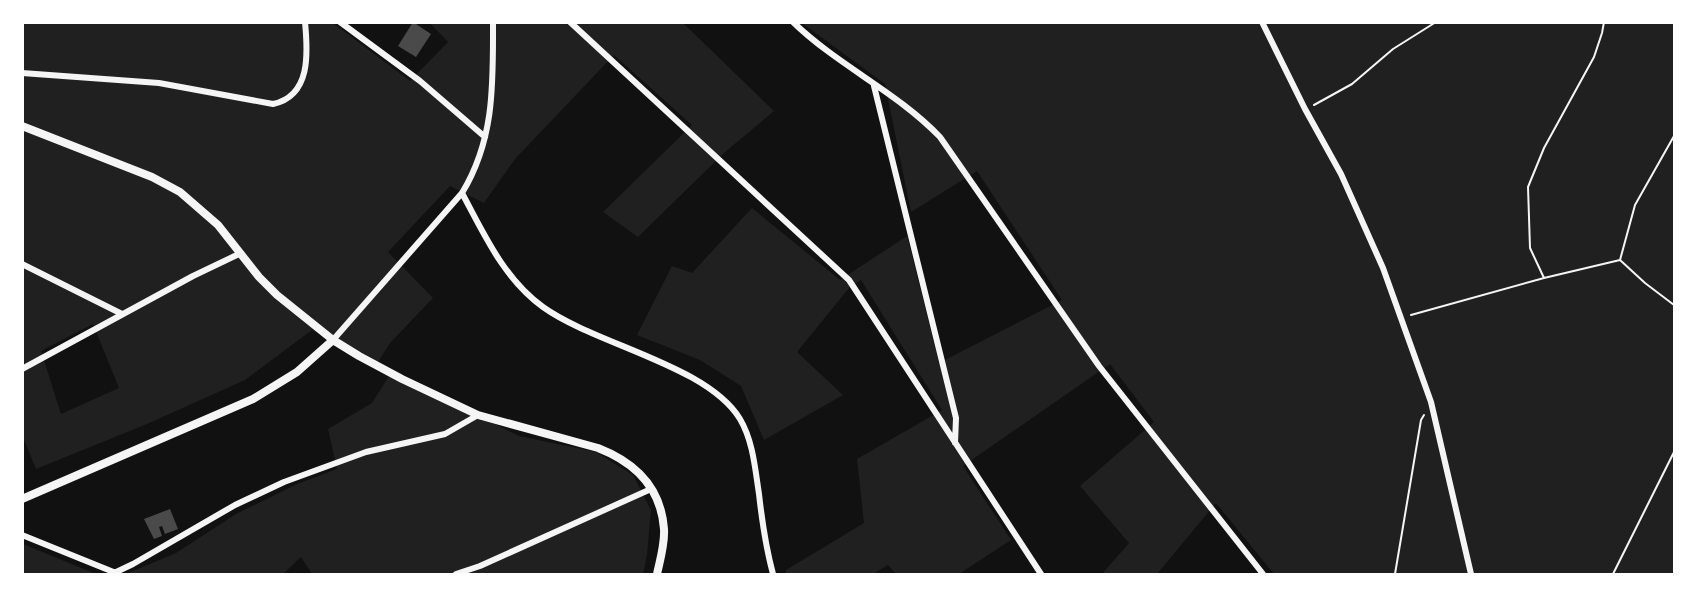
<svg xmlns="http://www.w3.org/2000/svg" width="1697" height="597" font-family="'Fira Sans',sans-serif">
<rect width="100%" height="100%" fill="#111"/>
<path fill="#202020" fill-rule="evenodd" d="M22,23h311l77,58 38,-39 -18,-19h253l91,88 -50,42 -86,84 -35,-25 89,-87 -78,-70 -99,104 -31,44 -34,-17 -62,66 45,46 -43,45 -14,22 -64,-35 -67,50 -98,44 -111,45 -14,-34zM93,324l26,64 -58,26 -20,-63z
M802,23h872v551h-400l-58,-71 -59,71h-55l27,-31 -49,-57 74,-64 -44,-58 -147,102 48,74 -52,34h-63l-8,-9 -15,9h-87v-4l78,-47 -7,-64 85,-49 -81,-130 -12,8 -52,64 46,43 -79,45 -23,-54 -41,-26 -63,-25 35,-69 20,7 60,-65 88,72 67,-44 32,127 123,-63 -85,-129 -66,41 -26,-128z
M391,373l128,63 77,16 37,23 18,35 -4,45 -4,19h-331l-11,-17 -18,17h-157l50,-21 60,-39 61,-30 40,-15 -9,-40 44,-26z
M23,544l73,30h-73z"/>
<path fill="#4a4a4a" d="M413,22l18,12 -15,23 -18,-11z
M170,509l8,20 -13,5 -3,-8 -3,1 3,9 -8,3 -10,-20z"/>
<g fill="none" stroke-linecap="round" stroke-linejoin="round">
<path stroke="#f5f5f5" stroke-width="2" d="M1314,105l38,-21 41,-35 43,-27
M1620,260l15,-55 39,-69
M1544,278l76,-18 25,23 29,22
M1411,315l133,-37 -14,-30 -2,-61 16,-39 50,-91 8,-24 2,-11
M1395,574l26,-154 3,-5
M1613,574l61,-122"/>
<path stroke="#f5f5f5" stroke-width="6" d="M340,22l80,59 65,56
M570,22l279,258 192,294
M793,22c44,43 104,70 147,115l159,229 164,208
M1262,22l43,87 36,65 42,94 48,134 40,172
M22,73l137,10 114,21c38,-8 35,-51 32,-82
M874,86l82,332 -1,25
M462,193c22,41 42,86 81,114 53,38 164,58 197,112 13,22 15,49 19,75 3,27 7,54 14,80
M22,264l100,50
M333,340l129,-147c33,-54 31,-110 31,-171
M22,369l171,-93 48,-23
M22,535l94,38
M112,574l21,-10 102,-59 49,-23 82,-30 79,-18 33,-19
M456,574l24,-8 171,-77"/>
<path stroke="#f5f5f5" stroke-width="8" d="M22,126l130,51 28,15 38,33 41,52 18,18 56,45 26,16 43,23 76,36 120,33c36,14 63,39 66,81 1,15 -4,31 -7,45
M22,499l231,-100 44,-27 36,-32"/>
</g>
<rect width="1697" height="597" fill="none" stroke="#ffffff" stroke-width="48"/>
</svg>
